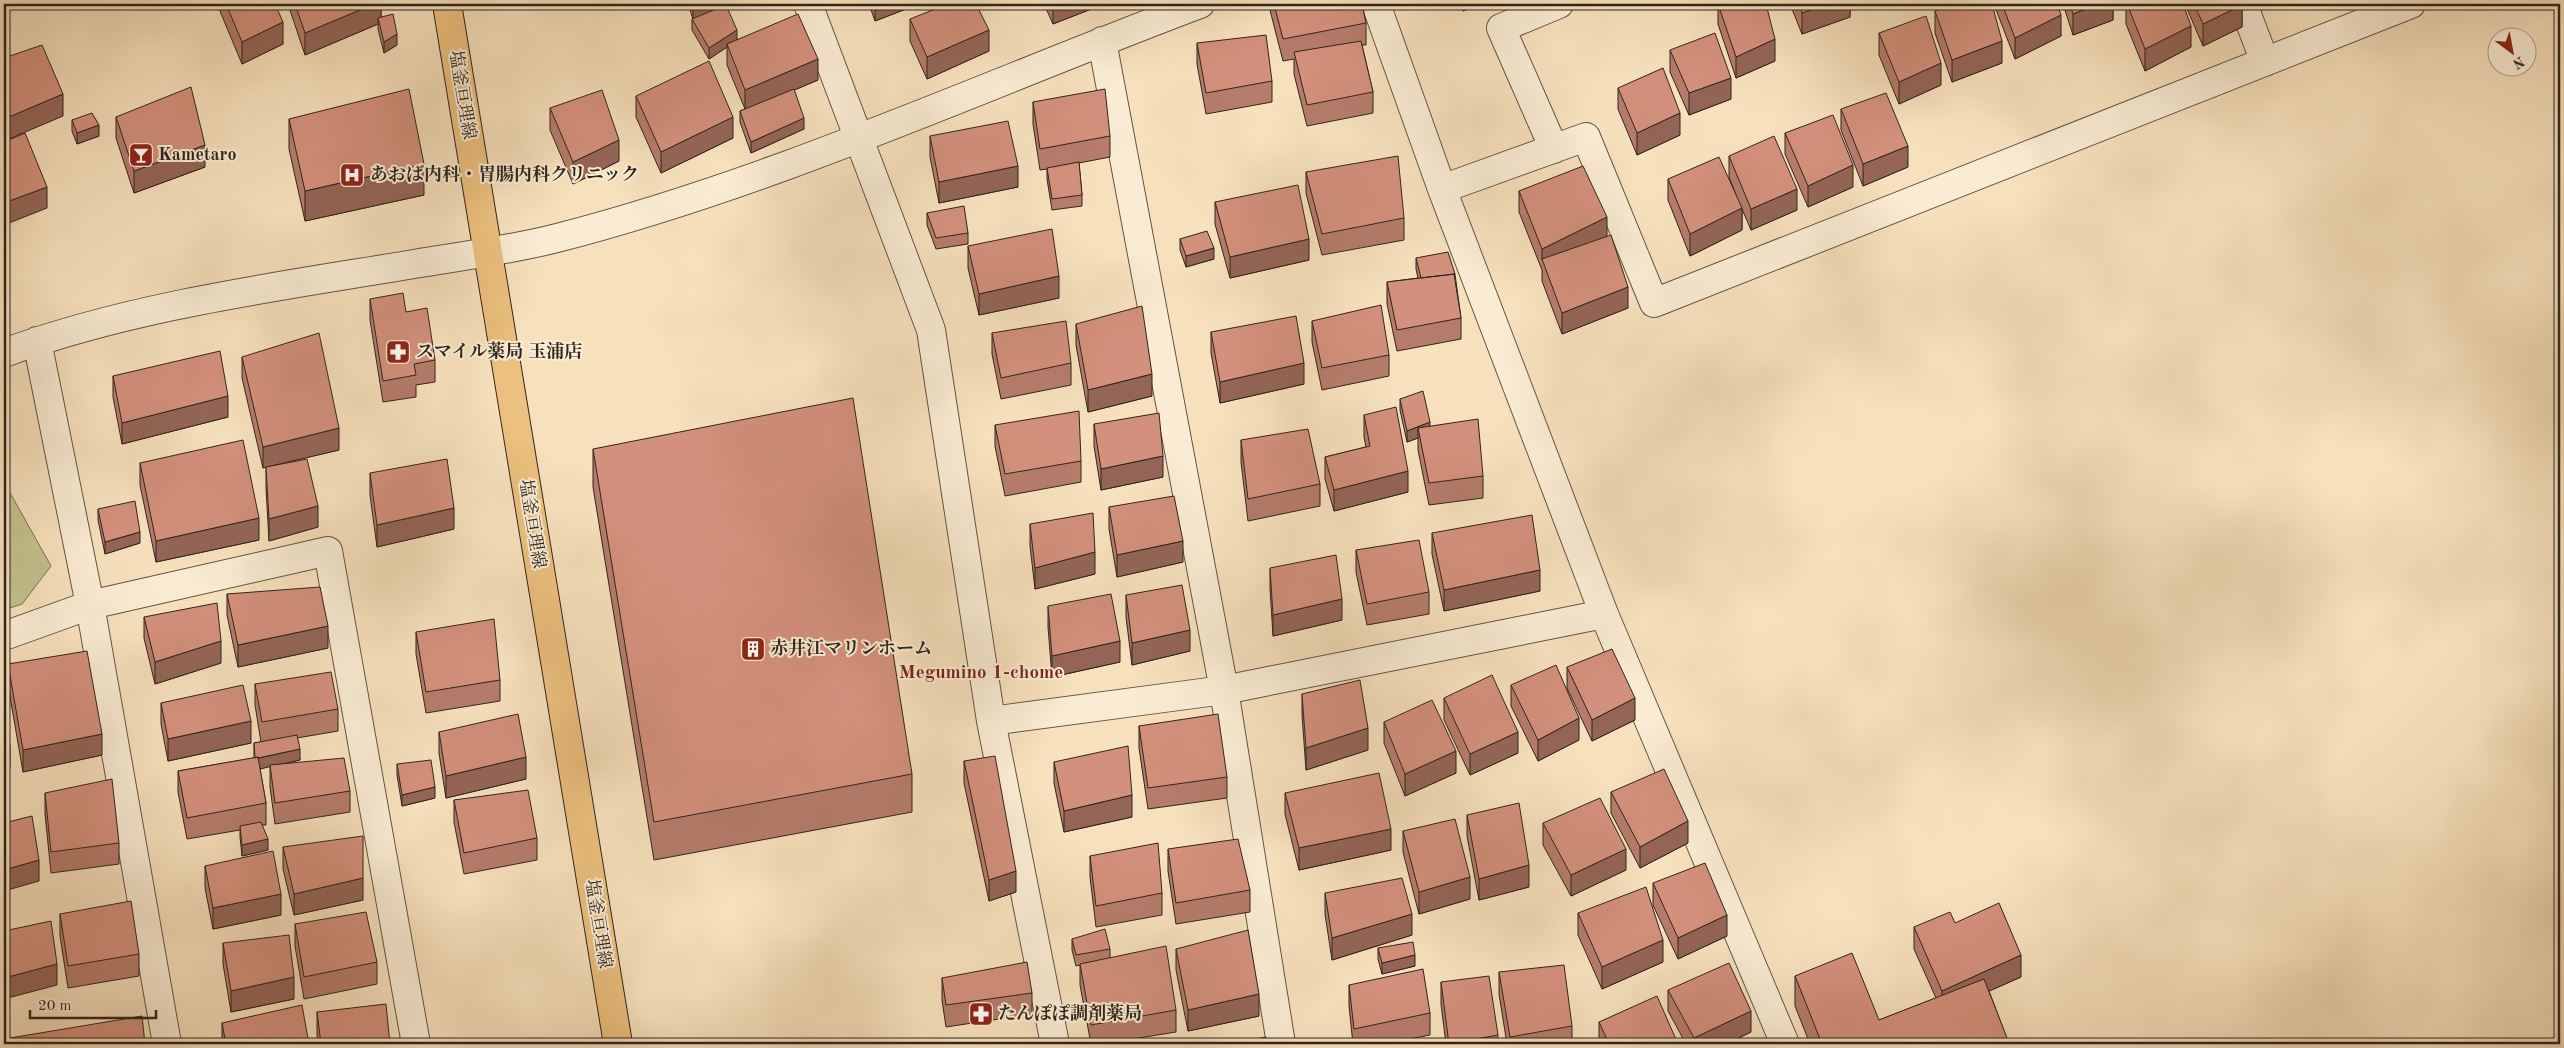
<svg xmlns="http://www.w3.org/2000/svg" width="2564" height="1048" font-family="'Old Standard TT','Noto Serif JP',serif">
<rect width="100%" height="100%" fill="#f7e1bd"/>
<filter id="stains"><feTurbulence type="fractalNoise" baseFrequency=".004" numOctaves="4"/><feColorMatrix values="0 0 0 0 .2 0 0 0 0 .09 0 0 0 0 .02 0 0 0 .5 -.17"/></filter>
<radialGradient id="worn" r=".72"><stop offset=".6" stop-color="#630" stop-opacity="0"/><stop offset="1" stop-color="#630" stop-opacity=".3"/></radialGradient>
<path fill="#c2c18d" stroke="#787356" d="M4,482l47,84 -29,38 -18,6z"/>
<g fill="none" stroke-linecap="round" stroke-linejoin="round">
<defs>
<path id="street" d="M808,4l123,326 60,391 64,323
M1376,4l66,185 162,425 181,430
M2243,4l22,58
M1102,41l122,649 57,354
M1554,149l-53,-121 58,-24
M1442,189l144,-52 68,166 757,-299
M37,341l53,264 77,439
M4,353c131,-48 273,-66 410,-89 48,-8 96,-14 143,-26 221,-57 430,-154 643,-234
M4,636l86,-31 238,-54 88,493
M991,721l233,-31 380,-76"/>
<path id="primary" d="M447,4l171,1040"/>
</defs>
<use href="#street" stroke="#615446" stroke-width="30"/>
<use href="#primary" stroke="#2f251e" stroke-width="30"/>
<use href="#street" stroke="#faecd4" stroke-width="28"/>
<use href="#primary" stroke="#ecc07e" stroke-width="28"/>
</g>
<path fill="#b57c6b" stroke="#2f251e" d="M217,4h58l8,40 -41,20z
M288,4h93v13l16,28 -13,8 -6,-24v-5l-73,31z
M688,4h42l-11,4 18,31 81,41 -24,10 10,39 -53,24 -11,-31v-11l5,-2 -18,-44v-18l-18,12 -17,-29v-11h1z
M869,4h50l-44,17z
M1044,4h60l-51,20z
M1270,4h92l4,19v22h-4l11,47v21l-66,13 -13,-52v-15l-11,2 -13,-51z
M1460,4h18l-15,7z
M1718,4l57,57 -39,17 -18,-54z
M1790,4h60v13l-48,17z
M1995,4h62l4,32 -46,23 -20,-52z
M2063,4h50v16l-40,15z
M2126,4h57l8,43 -46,24 -19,-47z
M2185,4h57v23l-39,19z
M1935,11l67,52 -50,19 -17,-49z
M910,19l79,32 -62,28 -17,-38z
M1879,33l62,52 -42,19 -20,-49z
M1197,43l75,38v21l-66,12 -9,-50z
M1670,50l61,49 -42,16 -19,-43z
M1618,88l62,47 -43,20 -19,-46z
M636,96l97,42 -72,35 -25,-56z
M1033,102l77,34v21l-31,6 3,32v11l-30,4 -5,-31v-10l-7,1 -7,-46z
M550,108l69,53 -46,23 -23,-54z
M1841,109l67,58 -45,19 -22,-56z
M116,117l89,50 -71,26 -18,-55z
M289,119l135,76 -119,26 -16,-72z
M72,120l27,16 -22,8 -5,-13z
M1785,133l68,54 -45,20 -23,-53z
M930,136l88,51 -79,16 -9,-46z
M1729,156l68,54 -46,20 -9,-21v21l-52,26 -22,-56v-21l68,16 -7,-18z
M1306,172l98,46v22l-82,15 -16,-62z
M1519,191l88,45 21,72 -66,26 -20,-53v-11l-23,-58z
M1215,202l94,58 -79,18 -15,-54z
M927,213l41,20v11l-32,5 -9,-24z
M1180,239l34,20 -28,8 -6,-17z
M968,246l91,52 -80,17 -11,-47z
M1416,258l39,16 6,44v21l-64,12 -10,-47v-22l31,-4 -2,-9z
M370,299l36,13 29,48v22l-19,3v12l-33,5 -13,-82z
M1312,321l77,34v21l-67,14 -10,-48z
M1076,324l76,72 -64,16 -12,-67z
M1211,332l93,52 -84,19 -9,-50z
M992,333l79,30v22l-70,14 -9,-45z
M242,357l97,93 -65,15 44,62 -49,14 -3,-53v-21l-3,1 -21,-90z
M113,376l115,41 -106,27 -9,-47z
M1400,399l83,77v22l-54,7 -11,-55v-12l-11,4 -7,-32z
M1364,415l44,77 -74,19 -9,-32v-22l41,-10 -2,-10z
M1094,424l69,53 -62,13 -7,-44z
M995,425l86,36v21l-76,14 -10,-50z
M1241,440l79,44v22l-72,15 -7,-59z
M593,449l319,325v38l-258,48 -61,-373z
M140,463l119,77 -103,22 -16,-77z
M370,473l84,56 -77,18 -7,-52z
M1109,507l74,55 -66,15 -8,-48z
M98,509l42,34 -35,11 -7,-34z
M1030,524l65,50 -60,15 -5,-43z
M1432,533l108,58 -96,20 -12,-57z
M1356,550l73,42v22l-62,11 -11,-53z
M1270,568l72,52 -69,16 -3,-47z
M227,594l101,54 -90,19 -11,-52z
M1126,595l64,56 -58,14 -6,-48z
M1048,606l72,56 -68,15 -4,-50z
M144,617l77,46 -66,21 -11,-46z
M416,632l84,48v21l-74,12 -10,-59z
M8,664l94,91 -79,17 -15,-87z
M1567,667l68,53 -43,21 -25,-53z
M255,684l83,25v22l-41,7 3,22 -18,4 68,27v21l-75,12 -5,-37v-21l-10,3 6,34v22h-4l6,25 -26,6 -2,-19v-7l-53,9 -9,-47v-21l76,-13v-15l7,-1 -6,-37z
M1511,685l68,55 -41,21 -27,-55z
M1302,694l66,56 -62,20 -4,-55z
M1444,698l74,55 -48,22 -26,-55z
M161,703l90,40 -83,18 -7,-37z
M1384,722l72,51 -51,23 -21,-53z
M1139,726l88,51v21l-79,11 -9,-61z
M439,732l87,47 -80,19 -7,-45z
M964,761l52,131 -27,9 -25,-118z
M1054,762l78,55 -68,15 -10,-49z
M397,764l38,34 -33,8 -5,-31z
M1611,792l77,51 -48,25 -29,-55z
M45,793l74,50v21l-68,9 -6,-59z
M1285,793l106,57 -92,20 -14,-56z
M454,800l83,38v22l-73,14 -10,-52z
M1467,815l62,72 -50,13 -12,-64z
M1543,823l83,47 -55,26 -28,-51z
M1403,831l67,68 -51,15 -16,-62z
M283,847l80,53 -69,15 -11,-46z
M1168,849l82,41v22l-74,12 -8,-53z
M1090,856l72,37v22l-66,12 -6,-50z
M205,866l76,49 -68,14 -8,-41z
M1653,883l74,53 -49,23 -25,-54z
M1325,893l87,42 -80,25 -7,-46z
M1578,913l85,49 -61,27 -24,-54z
M60,914l79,40v22l-71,12 -8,-52z
M1955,923l66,54 -32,14 20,53h-199l-15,-38v-30l84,44 57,-22 -22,-49v-22z
M295,924l82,38v22l-73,15 -9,-53z
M1072,939l38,10v9l66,52v22l-74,12h-11l-11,-59v-20l-4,1 -4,-16z
M223,943l71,56 -63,13 -8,-48z
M1378,948l37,18 -33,8 -4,-15z
M1176,949l83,67 -71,15 -12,-61z
M1499,972l73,54v18h-65l-8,-50z
M942,978l90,15v21l-86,13 -4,-27z
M1441,982l57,53v9h-52l-5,-40z
M1349,985l81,28v22l-42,8v1h-35l-4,-38z
M1668,990l83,42 -25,12h-40l-18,-33z
M317,1012l73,32h-72l-1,-10z
M1599,1022l79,22h-79z
M222,1023l87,21h-87z"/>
<path fill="#946557" stroke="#2f251e" d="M374,4h7v18l-3,-4v6l-73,31v-22z
M693,4h37l-37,15z
M875,4h44l-44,17z
M1053,4h51l-51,20z
M1463,4h15l-15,7z
M1828,4h22v13l-48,17v-21z
M2099,4h14v16l-40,15v-21z
M2242,5v22l-39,19v-22z
M2061,15v21l-46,23v-21z
M283,22v22l-41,20v-22z
M2191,26v21l-46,24v-22z
M737,30v11l-10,3v3l-18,12v-11z
M989,30v21l-62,28v-22z
M397,34v11l-13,8v-11z
M1775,39v22l-39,17v-21z
M2002,41v22l-50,19v-22z
M818,59v21l-73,31v-21z
M1941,63v22l-42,19v-22z
M1731,78v21l-42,16v-22z
M63,94v22l-59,25v-22z
M1680,113v22l-43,20v-22z
M733,117v21l-72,35v-21z
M804,118v11l-53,24v-11z
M99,125v11l-22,8v-11z
M619,140v21l-46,23v-22z
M205,145v22l-71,26v-22z
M1908,146v21l-45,19v-22z
M424,164v31l-119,26v-30z
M1853,165v22l-45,20v-21z
M1018,166v21l-79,16v-21z
M47,187v21l-43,17v-22z
M1797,189v21l-46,20v-21z
M1742,208v22l-52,26v-22z
M1607,217v21l-65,22v-11z
M1309,239v21l-79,18v-21z
M1214,248v11l-28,8v-11z
M1059,276v22l-80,17v-21z
M1628,287v21l-66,26v-21z
M1304,363v21l-84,19v-21z
M1152,374v22l-64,16v-22z
M228,396v21l-106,27v-21z
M1430,422v11l-12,-5v10l-11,4v-11z
M339,428v22l-76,18v-21z
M1163,456v21l-62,13v-21z
M1408,471v21l-74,19v-21z
M318,506v21l-49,14v-22z
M454,508v21l-77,18v-22z
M259,518v22l-103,22v-21z
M140,532v11l-35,11v-12z
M1183,541v21l-66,15v-22z
M1095,552v22l-60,15v-21z
M1540,570v21l-96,20v-21z
M1342,599v21l-69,16v-21z
M328,626v22l-90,19v-22z
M1190,630v21l-58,14v-22z
M221,641v22l-66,21v-22z
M1120,641v21l-68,15v-21z
M1635,698v22l-43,21v-21z
M1579,718v22l-41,21v-21z
M251,721v22l-83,18v-22z
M1368,728v22l-62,20v-22z
M1518,732v21l-48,22v-21z
M102,734v21l-79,17v-22z
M10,746v21l-6,2v-22z
M300,749v11l-45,10v-11z
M1456,751v22l-51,23v-22z
M526,757v22l-80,19v-22z
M435,787v11l-33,8v-11z
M1132,795v22l-68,15v-21z
M1688,821v22l-48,25v-21z
M1391,829v21l-92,20v-22z
M268,839v11l-26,6v-11z
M1626,849v21l-55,26v-21z
M39,860v21l-35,10v-21z
M1529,865v22l-50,13v-21z
M1016,871v21l-27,9v-21z
M1470,877v22l-51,15v-22z
M363,878v22l-69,15v-21z
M281,894v21l-68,14v-21z
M1412,914v21l-80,25v-22z
M1727,915v21l-49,23v-21z
M1663,940v22l-61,27v-22z
M1415,955v11l-33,8v-11z
M2021,955v22l-79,35v-21z
M57,964v21l-53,14v-21z
M294,977v22l-63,13v-21z
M1259,994v22l-71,15v-21z
M1751,1011v21l-25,12h-32v-6z"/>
<path fill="#d3907c" stroke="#2f251e" d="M226,4h49l8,18 -41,20z
M295,4h79l-69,29z
M948,4h28l13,26 -62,27 -17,-38z
M1274,4h88l4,19 -83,16z
M1718,4h48l9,35 -39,18z
M1799,4h29l-26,9z
M1954,4h38l10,37 -50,19 -17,-49z
M2002,4h55l4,11 -46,23z
M2070,4h29l-26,10z
M2127,4h56l8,22 -46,23z
M2194,4h48v1l-39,19z
M726,5l11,25 -28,18 -17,-29z
M393,14l4,20 -13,8 -6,-24z
M798,14l20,45 -73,31 -18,-46z
M1926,16l15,47 -42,19 -20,-49z
M1715,33l16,45 -42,15 -19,-43z
M1266,35l6,46 -66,12 -9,-50z
M1361,41l12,51 -66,13 -13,-53z
M42,45l21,49 -59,25v-61z
M709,61l24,56 -72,35 -25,-56z
M1663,68l17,45 -43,20 -19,-45z
M191,87l14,58 -71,26 -18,-54z
M409,89l15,75 -119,27 -16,-72z
M794,89l10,29 -53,24 -11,-31z
M1105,89l5,47 -70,13 -7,-47z
M602,90l17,50 -46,22 -23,-54z
M1886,93l22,53 -45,18 -22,-55z
M92,113l7,12 -22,8 -5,-13z
M1833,115l20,50 -45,21 -23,-53z
M1008,121l10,45 -79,16 -9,-46z
M25,133l22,54 -43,16v-61z
M1774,136l23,53 -46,20 -22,-53z
M1398,156l6,62 -82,16 -16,-62z
M1719,157l23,51 -52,26 -22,-55z
M1079,162l3,33 -30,4 -5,-31z
M1583,166l24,51 -65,32 -23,-58z
M1298,185l11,54 -79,18 -15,-55z
M964,206l4,27 -32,5 -9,-25z
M1052,229l7,47 -80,18 -11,-48z
M1207,231l7,17 -28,8 -6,-17z
M1611,235l17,52 -66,26 -20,-54z
M1448,252l7,22 -34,4 -5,-20z
M1454,274l7,44 -64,12 -10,-48z
M403,293l3,19 21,-4 8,52 -21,4 2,11 -33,6 -13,-82z
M1381,305l8,50 -67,13 -10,-47z
M1142,306l10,68 -64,16 -12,-66z
M1296,316l8,47 -84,19 -9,-50z
M1066,321l5,42 -70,15 -9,-45z
M319,333l20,95 -76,19 -21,-90z
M220,351l8,45 -106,27 -9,-47z
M1423,391l7,31 -23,9 -7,-32z
M853,398l59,376 -258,48 -61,-373z
M1396,407l12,64 -74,19 -9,-33 45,-11 -6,-31z
M1079,411l2,50 -76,13 -10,-49z
M1159,413l4,43 -62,13 -7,-45z
M1478,419l5,57 -54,7 -11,-55z
M1308,429l12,55 -72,15 -7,-59z
M243,440l16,78 -103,23 -16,-78z
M307,459l11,47 -49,13 -3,-52z
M447,459l7,49 -77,17 -7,-52z
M1174,496l9,45 -66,14 -8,-48z
M135,501l5,31 -35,10 -7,-33z
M1093,513l2,39 -60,16 -5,-44z
M1532,515l8,55 -96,20 -12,-57z
M1419,540l10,52 -62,12 -11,-54z
M1336,555l6,44 -69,16 -3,-47z
M1182,585l8,45 -58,13 -6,-48z
M320,587l8,39 -90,19 -11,-51z
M1111,594l9,47 -68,15 -4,-50z
M217,603l4,38 -66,21 -11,-45z
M494,619l6,61 -74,12 -10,-60z
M1612,649l23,49 -43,22 -25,-53z
M87,651l15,83 -79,16 -15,-86z
M1556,665l23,53 -41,22 -27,-55z
M331,672l7,37 -76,13 -7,-38z
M1492,675l26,57 -48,22 -26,-56z
M1360,680l8,48 -62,20 -4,-54z
M243,685l8,36 -83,18 -7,-36z
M1432,700l24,51 -51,23 -21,-52z
M518,714l8,43 -80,19 -7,-44z
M1218,714l9,63 -79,11 -9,-62z
M4,720l6,26 -6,1z
M297,735l3,14 -42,9v-1l-3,1 -1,-15z
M1128,746l4,49 -68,16 -10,-49z
M995,756l21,115 -27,9 -25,-119z
M258,757l8,46 -79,15 -9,-47z
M344,758l6,33 -75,12 -5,-38z
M431,760l4,27 -33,8 -5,-31z
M1664,769l24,52 -48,26 -29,-55z
M1379,773l12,56 -92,19 -14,-55z
M112,779l7,64 -68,9 -6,-59z
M528,790l9,48 -73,15 -10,-53z
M1600,798l26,51 -55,26 -28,-52z
M1519,803l10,62 -50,14 -12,-64z
M32,816l7,44 -35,10v-47z
M1455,819l15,58 -51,15 -16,-61z
M261,822l7,17 -26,6 -2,-19z
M363,836v42l-69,16 -11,-47z
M1238,839l12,51 -74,13 -8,-54z
M1158,843l4,50 -66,13 -6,-50z
M273,851l8,43 -68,14 -8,-42z
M1705,863l22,52 -49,23 -25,-55z
M1402,878l10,36 -80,24 -7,-45z
M1646,887l17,53 -61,27 -24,-54z
M131,901l8,53 -71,12 -8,-52z
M1999,903l22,52 -79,36 -28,-64 36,-15 5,11z
M366,912l11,50 -73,15 -9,-53z
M51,921l6,43 -53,14v-47z
M1105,929l5,20 -34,6 -4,-16z
M1248,930l11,64 -71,16 -12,-61z
M289,935l5,42 -63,14 -8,-48z
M1413,942l2,13 -33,8 -4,-15z
M1166,946l10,64 -85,15 -11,-61z
M1852,953l27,67 105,-41 25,64 -2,1h-185l-27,-68z
M1027,962l5,31 -86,12 -4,-27z
M1729,963l22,48 -57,27 -26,-48z
M1564,965l8,61 -62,11 -11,-65z
M1423,969l7,44 -76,16 -5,-44z
M1489,976l9,59 -49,9 -8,-62z
M1657,996l21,48h-69l-10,-22z
M386,1004l4,40h-69l-4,-32z
M302,1005l7,39h-83l-4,-21z
M142,1016l3,28h-141v-5z
M1266,1037l2,7h-39z
M1388,1041v3h-12z"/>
<defs>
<symbol id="bar-square" viewBox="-11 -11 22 22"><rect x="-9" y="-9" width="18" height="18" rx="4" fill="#8f2418" stroke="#faecd4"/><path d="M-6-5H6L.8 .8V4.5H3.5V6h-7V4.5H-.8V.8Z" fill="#fff"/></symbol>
<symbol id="hospital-square" viewBox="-11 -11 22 22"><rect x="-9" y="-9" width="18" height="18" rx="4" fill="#8f2418" stroke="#faecd4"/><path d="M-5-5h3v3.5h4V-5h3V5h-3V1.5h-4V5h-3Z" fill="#fff"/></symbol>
<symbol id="pharmacy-square" viewBox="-11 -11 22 22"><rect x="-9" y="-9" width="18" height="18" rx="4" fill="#8f2418" stroke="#faecd4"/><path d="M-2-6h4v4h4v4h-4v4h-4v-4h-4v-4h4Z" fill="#fff"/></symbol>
<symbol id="building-square" viewBox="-11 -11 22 22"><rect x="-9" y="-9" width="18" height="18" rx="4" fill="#8f2418" stroke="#faecd4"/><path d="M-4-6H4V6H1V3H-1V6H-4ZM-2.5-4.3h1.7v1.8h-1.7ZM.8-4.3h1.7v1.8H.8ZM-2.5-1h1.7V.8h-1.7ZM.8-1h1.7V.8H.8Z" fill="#fff"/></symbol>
</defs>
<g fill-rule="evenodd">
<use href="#bar-square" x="127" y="141" width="28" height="28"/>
<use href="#hospital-square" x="338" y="161" width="28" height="28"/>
<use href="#pharmacy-square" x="384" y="338" width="28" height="28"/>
<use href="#building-square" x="739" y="635" width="28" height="28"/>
<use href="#pharmacy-square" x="967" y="1000" width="28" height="28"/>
</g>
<g text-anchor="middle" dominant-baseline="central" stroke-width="4" stroke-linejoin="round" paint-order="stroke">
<g font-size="18" fill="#2f251e" stroke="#faecd4">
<text transform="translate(462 95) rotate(81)">塩釜亘理線</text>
<text transform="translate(532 524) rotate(81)">塩釜亘理線</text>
<text transform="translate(598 924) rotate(81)">塩釜亘理線</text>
</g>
<g font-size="18" font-weight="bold" fill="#2f251e" stroke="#faecd4" text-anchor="start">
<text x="158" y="155">Kametaro</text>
<text x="370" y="175">あおば内科・胃腸内科クリニック</text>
<text x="416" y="352">スマイル薬局 玉浦店</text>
<text x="770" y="649">赤井江マリンホーム</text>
<text x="998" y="1014">たんぽぽ調剤薬局</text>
</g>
<g font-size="19" font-weight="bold" fill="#7a1f14" stroke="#faecd4">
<text x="981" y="673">Megumino 1-chome</text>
</g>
</g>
<rect width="2564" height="1048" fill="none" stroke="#f7e1bd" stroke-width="20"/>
<rect x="5" y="5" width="2554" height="1038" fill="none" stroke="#2f251e" stroke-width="2.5"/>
<rect x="10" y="10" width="2544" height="1028" fill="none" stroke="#2f251e"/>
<g transform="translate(2512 52) rotate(148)"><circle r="24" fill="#faecd4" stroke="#a99c8b"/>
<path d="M0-4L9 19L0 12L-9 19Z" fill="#8f2418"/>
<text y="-8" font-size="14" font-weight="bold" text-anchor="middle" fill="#2f251e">N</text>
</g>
<path d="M30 1010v8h126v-8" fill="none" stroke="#2f251e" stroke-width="2.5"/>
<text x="38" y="1010" font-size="15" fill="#2f251e" stroke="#faecd4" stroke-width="4" paint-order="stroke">20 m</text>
<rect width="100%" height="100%" filter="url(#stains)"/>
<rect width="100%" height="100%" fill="url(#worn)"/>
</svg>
